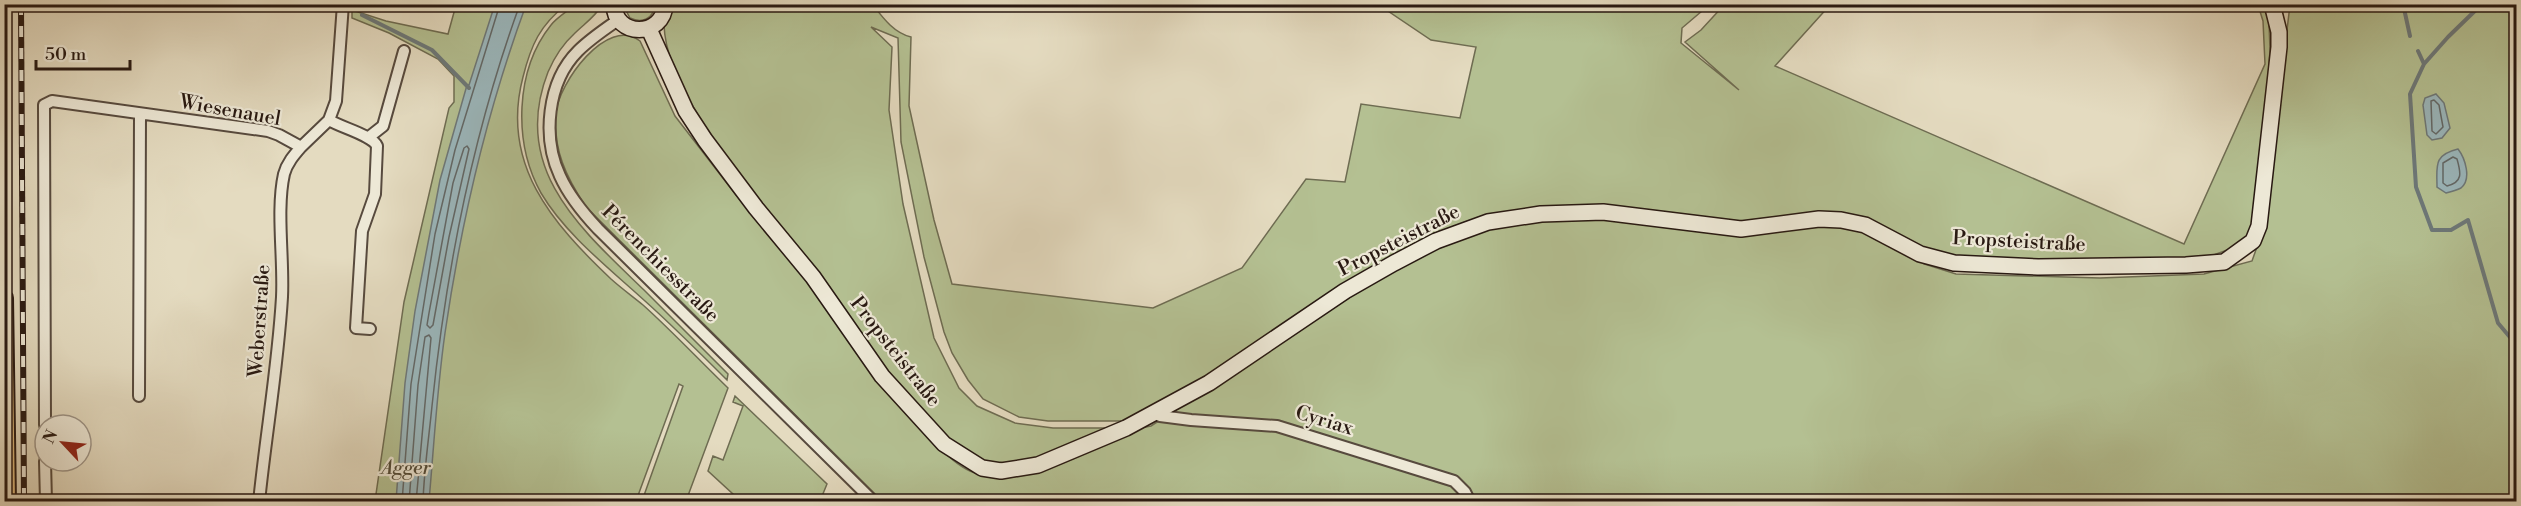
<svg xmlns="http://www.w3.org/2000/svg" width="2521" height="506" font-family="'Libre Bodoni',serif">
<rect width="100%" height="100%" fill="#e4dbc0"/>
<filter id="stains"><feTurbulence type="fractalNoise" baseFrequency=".00333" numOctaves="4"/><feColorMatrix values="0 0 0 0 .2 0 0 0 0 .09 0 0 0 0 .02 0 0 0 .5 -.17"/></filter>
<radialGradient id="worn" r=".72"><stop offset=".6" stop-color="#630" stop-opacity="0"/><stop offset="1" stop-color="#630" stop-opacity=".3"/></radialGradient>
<path fill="#b4c092" stroke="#6e6c52" stroke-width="1.5" d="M576,4l26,1c-7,12 -18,19 -28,29 -11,10 -20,24 -26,38 -38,97 33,157 96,218 28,28 56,56 84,84l-1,6c-27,-27 -54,-54 -82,-79 -35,-32 -80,-67 -104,-108 -28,-50 -26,-123 10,-168 6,-8 17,-14 25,-21z
M456,5h110c-26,20 -35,40 -43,72 -23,87 29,146 88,202 10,9 21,17 32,26 29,26 56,55 85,83l-42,113h-44l41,-115 -4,-2 -43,117h-261l29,-199 45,-194 5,-6v-26l-16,-17 -49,-26 -37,-15v-8l34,11 62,13z
M623,5h32c-2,14 -13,19 -25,13z
M672,5h201c10,13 21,28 38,32l-2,69 25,114 18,64 201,24 89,-40 64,-89 39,3 16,-78 99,14 16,-71 -45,-7 -52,-35h330l-27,23 -1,15 58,47 -54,-48 16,-12 23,-25h106l-55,61 409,178 81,-180 -2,-43 -5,-16h6l5,17 1,28 -8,117 -9,61 -12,17 -55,20 -148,2 -118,-12 4,9 32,10 144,4 104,-4 48,-13 11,-31 27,-225h226v496h-1634l-296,-294c-20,-30 -33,-57 -30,-94 2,-29 51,-98 84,-72l35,75 61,79 43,48 151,196c13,12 25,25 40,32 49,23 120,-21 165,-42l16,-3 199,-129 139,-81 -24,6 -31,13 -89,48 -147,99 -73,39h-77l-29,-4 -36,-18 -15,-19 -16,-27 -8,-21 -20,-75 -23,-115 -3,-104 -27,-11 21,20 -3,63 14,94 31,134 25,50 18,18 38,17 38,5h59c-30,12 -93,45 -125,35 -57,-18 -144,-149 -181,-199 -40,-53 -84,-105 -116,-163 -13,-24 -25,-49 -26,-76l7,-13z
M735,396l92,88 -7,17h-89l3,-6 -26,-24 5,-15 10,4 20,-54 -10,-4z"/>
<path fill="#9bb8be" stroke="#6d7879" stroke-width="1.5" d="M495,4l31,1c-38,103 -65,218 -81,328 -8,56 -11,112 -16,168h-33l9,-118 10,-72 25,-131 27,-95h2z
M2436,94l8,9 6,25 -8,10 -10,2 -5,-5 -4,-30 2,-7z
M2458,149c7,9 14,30 3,39 -4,2 -11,4 -15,5l-9,-6c0,-21 -4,-32 21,-38z"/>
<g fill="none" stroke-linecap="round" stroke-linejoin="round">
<path stroke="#626868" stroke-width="1.5" d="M2434,100l5,5 4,22 -7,7 -4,-3 -1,-30z
M467,146l2,3 -20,88 -16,88 -3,3 -3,-3 2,-12 24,-130 11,-35z
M2453,157l4,2c4,14 6,23 -10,27l-4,-3v-20z
M402,502l9,-118 24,-150 20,-84 45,-146
M409,502l9,-117 7,-48 4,-2 2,3 -15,164
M423,502c1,-32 6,-65 9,-96 14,-136 41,-273 88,-402"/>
<path stroke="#6d7879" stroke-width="4" d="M2403,4l7,32
M362,15l70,35 37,38
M2418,51l6,13 -14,30 6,93 16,43h19l17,-10 30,103 16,19 2,19
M2424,64l24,-27 34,-33"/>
<defs>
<path id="street" d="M618,20c-13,9 -28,19 -40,31 -31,31 -36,87 -18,125 9,20 23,37 38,53l276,273
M329,120c13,8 43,15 48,26l-2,48 -13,37 -6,97 14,1
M369,137l14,-11 21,-75
M139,396l1,-281
M1154,413l6,3 31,4 86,6 177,55 11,11 5,10
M45,425l-1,-320 8,-4 216,30 11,4 22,12 28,-27 7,-19 7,-97
M45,461l1,41
M259,502c7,-69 19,-136 23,-205 2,-38 -6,-87 2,-123 3,-11 10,-19 17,-27"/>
<path id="secondary" d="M614,4c0,34 50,34 51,0
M649,29l37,82 19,29 51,68 57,69 69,99 62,68 38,24 19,3 37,-6 88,-37 83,-45 136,-92 49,-28 42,-22 52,-19 53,-8 62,-2 138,17 78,-10 22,1 24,5 55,29 34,9 84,4 148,-2 38,-3 29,-21 6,-15 20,-179v-15l-7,-28"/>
<path id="primary" d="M4,298l3,204"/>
</defs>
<use href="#street" stroke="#574a3e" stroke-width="14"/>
<use href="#secondary" stroke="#281912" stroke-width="18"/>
<use href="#primary" stroke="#281912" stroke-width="20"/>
<use href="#street" stroke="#ede8d6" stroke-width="10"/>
<use href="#secondary" stroke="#ede8d6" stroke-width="15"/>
<use href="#primary" stroke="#e2be80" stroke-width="16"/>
<defs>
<path id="rail" d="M21,4l3,498"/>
</defs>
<use href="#rail" stroke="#281912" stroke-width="6"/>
<use href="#rail" stroke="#ede8d6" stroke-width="4" stroke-dasharray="11" stroke-linecap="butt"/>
</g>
<g text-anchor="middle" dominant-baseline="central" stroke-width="4.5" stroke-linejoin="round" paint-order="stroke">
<g font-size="20" fill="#281912" stroke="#ede8d6">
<text transform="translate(230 111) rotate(10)">Wiesenauel</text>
<text transform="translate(1399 241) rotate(-27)">Propsteistraße</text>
<text transform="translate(2019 242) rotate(3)">Propsteistraße</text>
<text transform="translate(660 264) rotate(45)">Pérenchiesstraße</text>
<text transform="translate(260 321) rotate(-86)">Weberstraße</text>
<text transform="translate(895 352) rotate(52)">Propsteistraße</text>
<text transform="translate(1324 421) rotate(17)">Cyriax</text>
</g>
<g font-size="20" font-style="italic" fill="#524b38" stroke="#ede8d6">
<text x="406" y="468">Agger</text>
</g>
</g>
<rect width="2521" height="506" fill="none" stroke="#e4dbc0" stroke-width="24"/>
<rect x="6" y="6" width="2509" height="494" fill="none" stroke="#281912" stroke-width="3"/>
<rect x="12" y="12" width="2497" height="482" fill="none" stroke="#281912" stroke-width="1.5"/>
<g transform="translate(63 443) rotate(296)"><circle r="28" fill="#ede8d6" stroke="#9e9588" stroke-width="1.5"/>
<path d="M0-4.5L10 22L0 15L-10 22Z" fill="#8f2418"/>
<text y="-9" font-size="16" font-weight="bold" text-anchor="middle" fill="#281912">N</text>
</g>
<path d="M36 60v9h94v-9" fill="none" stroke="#281912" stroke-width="3"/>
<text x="45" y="60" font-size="18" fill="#281912" stroke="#ede8d6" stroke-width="4.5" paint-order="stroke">50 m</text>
<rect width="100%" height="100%" filter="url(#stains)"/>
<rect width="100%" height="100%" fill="url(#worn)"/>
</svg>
